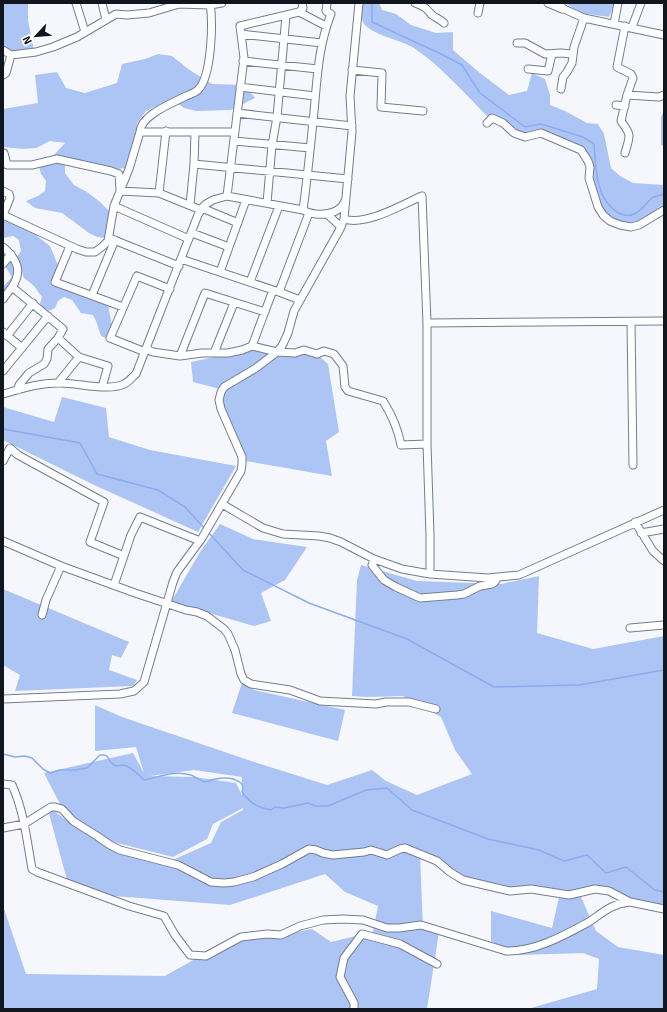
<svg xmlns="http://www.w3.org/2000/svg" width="667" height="1012" font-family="Signika,sans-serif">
<rect width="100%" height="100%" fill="#f5f7fc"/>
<path fill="#adc5f5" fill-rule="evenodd" d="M3,3h25v17l6,30 -23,5 -8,-8z
M363,3h16l3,7 14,4 15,11 25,8 17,-1v18l27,23 29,22 18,-4 5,-18 13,6 5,16v10l15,6 22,12 11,1 6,10 7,34 9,8 13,7 31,2v23l-17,14 -17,2 -20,-3 -16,-28 -1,-32 -11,-14 -39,-16 -18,2 -10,-4 -14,-11h-12c-24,-24 -47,-51 -75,-70 -13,-8 -39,-12 -50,-24 -4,-6 -3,-15 -1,-21z
M565,3h50l-6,14 -29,-4z
M158,54l14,2 16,13 24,15 33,1 10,13 -24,12 -35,1 -12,-3 -12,-9 -26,12 -9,12 -4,24 -7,21c-11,3 -37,-3 -49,-6 -8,-3 -15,-6 -24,-6l12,-13 -15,-2 -14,7 -13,1 -20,-2v-38l35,-6 -3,-28 22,-3 9,16 19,5 32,-10 5,-19 23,-5z
M664,111v35l-3,-1v-28z
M65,162v11l9,12 13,7 13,10 10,10 -5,26 -8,-1 -8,-4 -27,-20 -27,-5 -9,-7 12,-5 7,-5 1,-10 -5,-7 -2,-7z
M3,215l31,14 3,7 13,10 9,22 -5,15 54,22 5,26 -7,7 -5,-2 -5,-15 -3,-6 -12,-2 -9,-13 -8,-3 -6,4 -3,7 -6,3 -8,-4 -1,-4 2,-6 -8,-11 -10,-8 -7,-21 4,-6 -2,-11 -6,-4 -10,2z
M12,258l5,21 -14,17v-9l9,-10 -7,-11z
M310,348l18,16 11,68 -13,9 6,35 -86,-15 -20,-47 -6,-25 -27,-7 -2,-20 61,-13 26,7z
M62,397l44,11 3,29 41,13 86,16 -38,66 -106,-48 -89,-44v-33l51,15z
M220,524l33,15 54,8 -22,33 -24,13 10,28 -17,5 -83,-24 29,-50z
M361,565l56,16 84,3 38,-8 -2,57 56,16 71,-13v272l-39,-6 -18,-12 -43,4 17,3 15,34 22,16 46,8v54h-132l-1,-1 66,-19 2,-30 -16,-6 -65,2 -27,-14v-30l61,17 8,-35 -51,-4 -46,-9 -43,-25 3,73 16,4 -12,77h-424v-103l23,68 139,2 67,-38 49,-3 31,-6 19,13 42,-10 5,-26 -33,-14 -20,-18 -95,31 -129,-10 -34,-15 -20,-74 39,28 -25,-28 -17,-33 89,-20 11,20 -8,-26 -41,4v-46l27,12 129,44 76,24 45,-15 14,11 31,14 55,-21 -17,-24 -14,-33 -38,-21 -36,1 -15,-1 5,-116zM194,770l48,7v18l-6,-12 -42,-6 -44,-1zM243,808v2l-22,12 -10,21 -43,19 -75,-25 80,20 34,-18 6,-15z
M3,589l126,53 -8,16 -9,-3 -3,15 28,10 -4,6 -118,5 5,-16 -17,-10z
M242,683l12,7 91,20 -7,31 -106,-28z"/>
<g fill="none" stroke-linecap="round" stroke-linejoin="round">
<path stroke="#8bacf1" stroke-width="1.5" d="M372,3v19l67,31 23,12 18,28 45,34 16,-3 42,13 11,7c2,23 1,54 23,68 5,3 11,5 17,2 8,-3 12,-11 18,-16 3,-2 8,-3 12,-4
M3,429l77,14 17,31 61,16 27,17 20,22
M208,532l35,38 66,33 98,36 87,48 85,-2 85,-15
M3,754l12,3 10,-1 7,2 11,11 7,4 10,-3h15l12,-2 13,-13c11,-1 7,6 14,10 3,2 6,0 9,0 8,1 16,10 21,15 16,-3 30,-10 47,-5 5,2 9,6 14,7 11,-4 26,-7 36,1l2,4 -1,5c9,12 15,15 29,18l4,-3 9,1 24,-5 7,3h13l38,-16 21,-2 25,22 76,29 51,11 25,11 23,-6 19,18 20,-6 29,23 9,2"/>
<defs>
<path id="minor" d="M76,3l9,29
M102,3l4,17
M415,3c9,3 11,5 17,12 4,3 8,4 12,8
M548,3l14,6
M558,3l6,6 20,9 80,17
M299,12l27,14
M478,13l2,-10
M614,24l4,-21
M625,26l-8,41 14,7 2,4 -6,17
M632,27l9,-24
M241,34l81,9
M517,43h8l20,11 16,-1 11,1
M3,50l8,5
M243,61l75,8
M528,69l20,2 4,-17
M352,70l30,3 -1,34 42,4
M3,75l3,-2 5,-18 25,-3 17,-5 24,-10 39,-23 11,1 22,-2 30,-9 31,1 12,-2
M240,87l75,9
M561,89l2,-12 4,-5 5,-9 2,-16 10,-29
M616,105l9,1
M237,113l115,13
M487,123l5,-5 11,5 11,10 11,4 16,-4 40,17 7,11 2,6 -1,11 9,29 5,8 7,6 10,4 11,2 8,-2 25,-15
M140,132c0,-16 32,-29 44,-35 4,-2 11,-4 14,-7 14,-14 15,-68 12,-87
M234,141l76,7
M3,153h1l3,12h25l25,-6 54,12 8,3 1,17 39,2 42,17
M625,153c5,-18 7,-17 -4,-32l6,-26 32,2 5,-2
M194,164l154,15
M3,191l6,3 1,4 -7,17
M159,193l7,-62
M227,196l17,-138 -4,-32 59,-14 4,-4 -1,-5
M267,203l5,-58 5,-28 9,-101
M190,205l4,-41 1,-32
M114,206l75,33
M202,208l36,15
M303,210c4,-29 7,-59 10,-88 4,-37 4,-73 18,-108l-5,-3 1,-8
M327,214l14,13
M3,215l74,34 9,3h9l8,-6 5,-5 6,-35 15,-37 11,-37h95
M344,219c23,7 57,-14 78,-23l5,127v121l3,91v39
M192,233l37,14
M109,238l70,28
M70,246l-15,36 68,25
M3,247c14,12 20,24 9,40l51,42 -5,9 -10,11 -1,10 -3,5 -15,9 -10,12 -1,5
M181,259l98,33 21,8
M3,264l8,-10
M220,272l26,-72
M250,282l29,-76
M279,292l30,-79
M92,295l23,-55
M3,299l9,-12
M631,322l2,143
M427,323l237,-2
M3,332l19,16
M7,336l26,-33
M58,338l21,19 29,9 -6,21
M252,346l21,-56
M146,349l7,3 27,4 22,-3h26l14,-3 10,-4 25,6 18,1 9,-3 13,4 7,-3 10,3 9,12 2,21 3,4 35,10c9,14 15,28 18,44l26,-1
M145,352l-35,-14 27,-62 33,13
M214,353l20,-50
M180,356l25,-63 60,19
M3,371l45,-55
M58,383l21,-26
M3,394c18,-5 35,-11 54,-11 19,-1 51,9 67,1 5,-2 8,-7 12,-10l62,-159 4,-7 4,-4 7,-4 14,-4 76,14c13,7 36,6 42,-9
M3,461l7,-13 8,7 86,47 -14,40 34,14
M222,504l41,24 20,6 36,2 11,2 11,4 33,17 28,10 28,5 58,4 31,-3 145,-65
M635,522l18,29 11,10
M641,533l23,-4
M3,541l58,25 74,27 51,17 11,2 10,4 17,13 4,5 7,16 6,24 3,6 7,4 39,6 30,11 56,3 10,-2h23l27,7
M374,559l-2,6 12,15 12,7 24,11 37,-3 7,-1 16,-8 12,-2 3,-2 2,-4
M114,585l17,-50 9,-18 60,24
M42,615l4,-15 15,-34
M630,628l34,-3
M3,699l117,-5 14,-3 10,-9 29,-100 4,-10 25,-34 39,-67 1,-7v-7l-21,-48 -2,-9 2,-8 3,-5 32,-19 21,-16 5,-6 6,-13 6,-22 46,-82 4,-10 8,-87 -2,-36 9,-93
M3,784l9,1c12,26 15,56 20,84l5,3 92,34 35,10 11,19 15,20 16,1 35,-19 26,-3 14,1 19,-9 23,-6 20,-1 20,1 24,8h12l22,-3 85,26c28,1 57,-15 81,-28 16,-10 23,-19 43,-21
M3,828l21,-4 27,-17h4l7,2 11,12 24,15 13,9 10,5 58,15 33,17 13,1 10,-1 19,-5 29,-13 27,-15 7,1 7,3 10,2 31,-3 7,-2 16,5 13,-6 5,-1 32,13 13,11 13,8 47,11 21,-2 38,6 26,-6 14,2 21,11 34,7
M354,1009v-6l-14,-26 4,-19 18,-24 38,10 37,20"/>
</defs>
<use href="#minor" stroke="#737d92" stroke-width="9"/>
<use href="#minor" stroke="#fff" stroke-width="7"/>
</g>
<rect width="667" height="1012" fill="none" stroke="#11151d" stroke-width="8"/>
<g transform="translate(36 36) rotate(244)" stroke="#ffffff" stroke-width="3" paint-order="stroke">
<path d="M0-3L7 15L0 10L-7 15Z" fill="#11151d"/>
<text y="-6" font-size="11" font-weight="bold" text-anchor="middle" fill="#11151d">N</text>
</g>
</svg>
